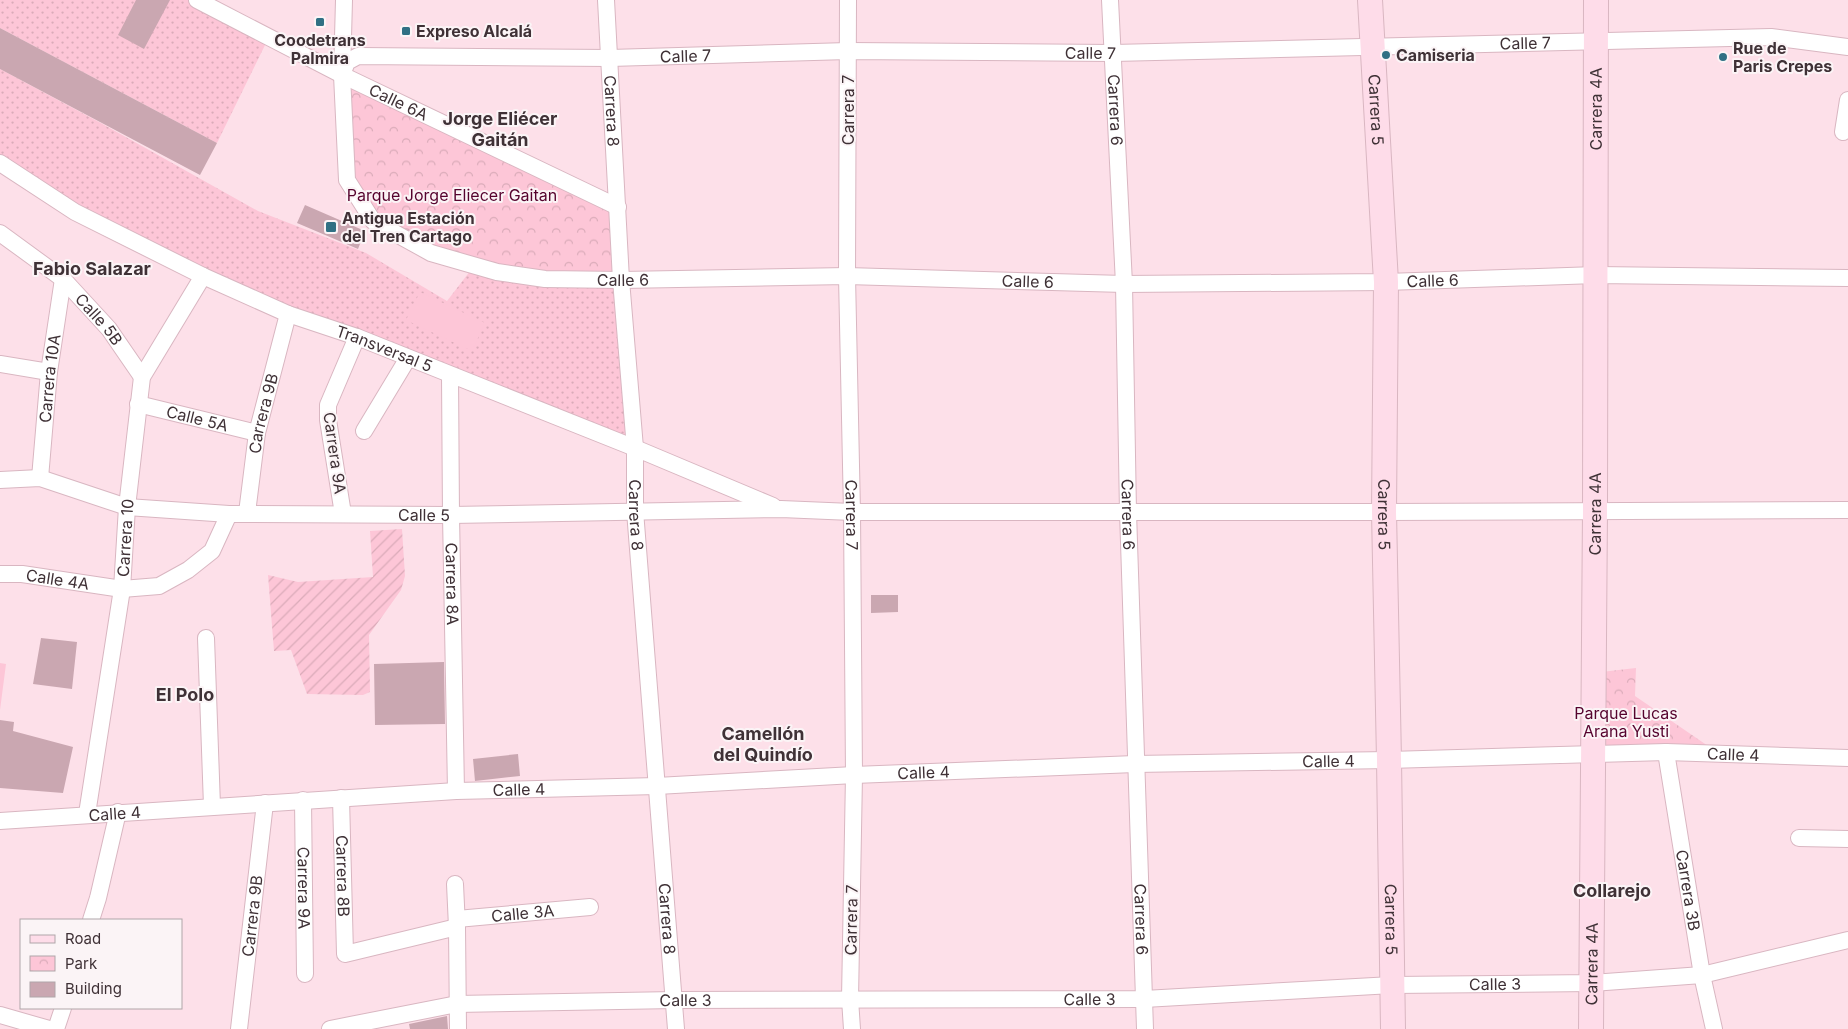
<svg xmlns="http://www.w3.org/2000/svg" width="1848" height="1029" font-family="Inter,sans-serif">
<defs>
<pattern id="grass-dots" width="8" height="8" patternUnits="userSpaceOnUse" patternTransform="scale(1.25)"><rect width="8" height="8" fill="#fdc6d7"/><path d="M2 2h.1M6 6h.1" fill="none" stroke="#daabb9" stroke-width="1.8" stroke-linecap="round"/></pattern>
<pattern id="park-crowns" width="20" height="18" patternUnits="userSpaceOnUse" patternTransform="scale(1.25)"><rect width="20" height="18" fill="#fdc6d7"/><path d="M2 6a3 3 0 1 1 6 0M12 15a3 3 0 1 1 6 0" fill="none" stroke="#daabb9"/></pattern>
<pattern id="garden-furrows" width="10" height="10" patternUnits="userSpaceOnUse" patternTransform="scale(1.25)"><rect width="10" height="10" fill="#fdc6d7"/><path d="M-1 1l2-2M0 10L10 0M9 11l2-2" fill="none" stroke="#daabb9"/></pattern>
</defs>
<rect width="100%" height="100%" fill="#fde0e9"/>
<path fill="url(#grass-dots)" d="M0,0h190l79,37 -52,106 -217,-115z
M0,69l99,53 159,89 108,42 81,48 27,-35 147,14 9,166 -427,-170 -203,-113z"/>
<path fill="url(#park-crowns)" d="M342,75l276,132 3,67 -117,-1 -131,-52 -26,-41z
M1636,668l-1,28 76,52 -114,2 4,-78z"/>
<path fill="url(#garden-furrows)" d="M402,529l3,47 -4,14 -32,45 1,57 -7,3 -56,-1 -16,-44 -17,1 -6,-76 30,7 75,-5 -3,-46z"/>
<path fill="#fdc6d7" d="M420,292l65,31 -13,28 -66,-31z
M0,663l6,1 -6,46z"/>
<path fill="#caa7b1" d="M136,0h34l-26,49 -26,-14z
M0,28l217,115 -17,32 -200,-106z
M305,205l60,26 -7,18 -61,-26z
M871,595h27v17l-27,1z
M41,638l36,4 -5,47 -39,-5z
M444,662l1,62 -70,1 -1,-61z
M0,720l14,2 -1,9 60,16 -10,46 -63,-5z
M518,754l2,22 -45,5 -2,-22z
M447,1016l1,13h-38l-1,-5z"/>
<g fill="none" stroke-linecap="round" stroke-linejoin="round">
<defs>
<g id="minor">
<path id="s1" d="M197,0l145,75 276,132"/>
<path id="s2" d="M344,0l-2,75 5,105 26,41 58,32 66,19 48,7 76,1 226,-4 277,8 262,-2 210,-7 252,3"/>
<path id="s3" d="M606,0l15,280 14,168v63l41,518"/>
<path id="s4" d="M848,0l-1,276 5,236 2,263 -4,224 2,30"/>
<path id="s5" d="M1110,0l14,284 4,228 17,517"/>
<path id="s6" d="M342,75l5,-13 11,-6 252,2 238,-7 265,2 658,-16 77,10"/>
<path d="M1843,132l5,-32"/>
<path id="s7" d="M0,163l75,49 128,64 85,38 69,23 278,111 138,58"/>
<path id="s8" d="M0,233l63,46 46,50 33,48"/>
<path d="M0,364l49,8"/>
<path id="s9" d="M450,376l1,139 5,276"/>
<path id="s10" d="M138,404l119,29"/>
<path d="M364,431l44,-73"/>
<path id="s11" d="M40,478l9,-106 14,-93"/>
<path id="s12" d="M0,480l40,-2 87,29 102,7 222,1 330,-6 71,3h532l464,-2"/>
<path id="s13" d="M247,513l10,-80 31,-119"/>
<path d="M343,514l-15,-94v-15l29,-68"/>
<path id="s14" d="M0,574h22l100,15 37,-3 29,-16 24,-19 17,-37"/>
<path d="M206,638l6,168"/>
<path id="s15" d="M1666,752l36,223 12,54"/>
<path id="s16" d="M341,798l4,156 112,-27"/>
<path id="s17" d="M303,800l2,174"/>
<path id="s18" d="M87,814l35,-225 5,-82 15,-130 61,-101"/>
<path id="s19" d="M0,821l456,-30 201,-5 197,-11 281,-11 254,-4 277,-8 182,6"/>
<path d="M1799,838l49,1"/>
<path d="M455,884l2,43 1,102"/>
<path id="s20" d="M457,919l133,-12"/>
<path d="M91,920l7,-22 20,-86"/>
<path d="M0,1015l49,14"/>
<path d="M56,1029l7,-21"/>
<path id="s21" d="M239,1029l26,-226"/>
<path id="s22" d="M330,1029l127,-25 218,-4 469,-1 248,-14 200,-2 110,-8 146,-35"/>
</g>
<g id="secondary">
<path id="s23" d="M1370,0l16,282 -2,230 5,248 4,269"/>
<path id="s24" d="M1591,1029l4,-519 1,-510"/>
</g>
</defs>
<use href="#minor" stroke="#d9b6c1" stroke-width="18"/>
<use href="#secondary" stroke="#d9b6c1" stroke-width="26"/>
<use href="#minor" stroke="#fff" stroke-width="16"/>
<use href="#secondary" stroke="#fedce9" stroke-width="24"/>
</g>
<g fill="#307084" stroke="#fbf4f6" stroke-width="2">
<rect x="315" y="17" width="10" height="10" rx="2.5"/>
<rect x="401" y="26" width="10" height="10" rx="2.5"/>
<circle cx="1386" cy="55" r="5"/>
<circle cx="1723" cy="57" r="5"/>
<rect x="325" y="221" width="12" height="12" rx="2.5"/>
</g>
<g text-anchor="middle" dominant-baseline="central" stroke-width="4" stroke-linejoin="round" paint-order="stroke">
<g font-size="16" font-weight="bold" fill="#3f3136" stroke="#fbf4f6" text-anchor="start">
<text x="416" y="31">Expreso Alcalá</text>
<text x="320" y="40" text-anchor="middle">Coodetrans<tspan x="320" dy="18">Palmira</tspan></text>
<text x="1733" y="48">Rue de<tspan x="1733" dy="18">Paris Crepes</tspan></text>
<text x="1396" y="55">Camiseria</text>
<text x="342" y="218">Antigua Estación<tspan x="342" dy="18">del Tren Cartago</tspan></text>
</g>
<g font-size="16" fill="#3f3136" stroke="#fbf4f6">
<text stroke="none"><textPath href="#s6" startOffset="1194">Calle 7</textPath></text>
<text stroke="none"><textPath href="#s6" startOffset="759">Calle 7</textPath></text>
<text stroke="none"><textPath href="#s6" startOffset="354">Calle 7</textPath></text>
<text stroke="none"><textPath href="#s1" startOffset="226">Calle 6A</textPath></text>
<text transform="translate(848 110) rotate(-90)">Carrera 7</text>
<text stroke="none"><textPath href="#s5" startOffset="110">Carrera 6</textPath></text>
<text stroke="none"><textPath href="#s23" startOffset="110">Carrera 5</textPath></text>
<text stroke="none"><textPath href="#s24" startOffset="920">Carrera 4A</textPath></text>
<text stroke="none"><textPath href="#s3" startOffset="111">Carrera 8</textPath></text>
<text stroke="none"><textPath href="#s2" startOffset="490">Calle 6</textPath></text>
<text stroke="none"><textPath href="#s2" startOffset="1300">Calle 6</textPath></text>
<text stroke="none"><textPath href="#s2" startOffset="895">Calle 6</textPath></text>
<text stroke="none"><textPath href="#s8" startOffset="132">Calle 5B</textPath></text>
<text stroke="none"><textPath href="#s7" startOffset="428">Transversal 5</textPath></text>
<text stroke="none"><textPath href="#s11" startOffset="100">Carrera 10A</textPath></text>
<text stroke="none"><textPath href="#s13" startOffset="101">Carrera 9B</textPath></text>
<text stroke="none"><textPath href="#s10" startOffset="61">Calle 5A</textPath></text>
<text transform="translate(335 453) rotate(82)">Carrera 9A</text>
<text stroke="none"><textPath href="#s5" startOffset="515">Carrera 6</textPath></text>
<text stroke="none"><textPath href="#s23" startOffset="515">Carrera 5</textPath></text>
<text stroke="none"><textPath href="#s12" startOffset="429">Calle 5</textPath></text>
<text stroke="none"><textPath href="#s3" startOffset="516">Carrera 8</textPath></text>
<text stroke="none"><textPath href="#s4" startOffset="515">Carrera 7</textPath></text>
<text stroke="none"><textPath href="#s24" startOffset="515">Carrera 4A</textPath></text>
<text stroke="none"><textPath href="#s18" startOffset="279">Carrera 10</textPath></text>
<text stroke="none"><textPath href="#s14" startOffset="58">Calle 4A</textPath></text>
<text stroke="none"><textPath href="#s9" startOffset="208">Carrera 8A</textPath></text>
<text stroke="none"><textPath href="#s19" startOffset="1735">Calle 4</textPath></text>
<text stroke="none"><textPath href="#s19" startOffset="1330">Calle 4</textPath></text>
<text stroke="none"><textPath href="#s19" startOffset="925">Calle 4</textPath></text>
<text stroke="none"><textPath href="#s19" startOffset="520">Calle 4</textPath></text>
<text stroke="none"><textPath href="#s19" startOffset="115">Calle 4</textPath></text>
<text stroke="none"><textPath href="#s16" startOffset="78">Carrera 8B</textPath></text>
<text stroke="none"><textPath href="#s17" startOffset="88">Carrera 9A</textPath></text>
<text stroke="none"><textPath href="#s15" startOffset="140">Carrera 3B</textPath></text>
<text stroke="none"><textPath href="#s20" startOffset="66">Calle 3A</textPath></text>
<text stroke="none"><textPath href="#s21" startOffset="114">Carrera 9B</textPath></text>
<text stroke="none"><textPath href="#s3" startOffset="921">Carrera 8</textPath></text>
<text stroke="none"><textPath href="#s5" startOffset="920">Carrera 6</textPath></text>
<text stroke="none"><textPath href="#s23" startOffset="920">Carrera 5</textPath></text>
<text transform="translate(851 920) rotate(-89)">Carrera 7</text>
<text stroke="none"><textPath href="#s24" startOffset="65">Carrera 4A</textPath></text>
<text stroke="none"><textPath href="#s22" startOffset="1168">Calle 3</textPath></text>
<text stroke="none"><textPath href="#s22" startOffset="762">Calle 3</textPath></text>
<text stroke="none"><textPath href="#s22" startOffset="358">Calle 3</textPath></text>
</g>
<g font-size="16" fill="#56032e" stroke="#fbf4f6">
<text x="452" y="195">Parque Jorge Eliecer Gaitan</text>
<text x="1626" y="713">Parque Lucas<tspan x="1626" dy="18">Arana Yusti</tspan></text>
</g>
<g font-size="18" font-weight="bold" fill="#3f3136" stroke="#fbf4f6">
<text x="500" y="118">Jorge Eliécer<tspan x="500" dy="21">Gaitán</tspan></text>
<text x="92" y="268">Fabio Salazar</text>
<text x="185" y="694">El Polo</text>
<text x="763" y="733">Camellón<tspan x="763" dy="21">del Quindío</tspan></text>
<text x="1612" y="890">Collarejo</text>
</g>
</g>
<rect x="20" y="919" width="162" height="90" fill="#fbf4f6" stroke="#b0a6a9"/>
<rect x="30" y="935" width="25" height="8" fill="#fedce9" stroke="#b0a6a9"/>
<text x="65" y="944" font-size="15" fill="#3f3136">Road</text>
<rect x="30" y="956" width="25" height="15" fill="url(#park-crowns)" stroke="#b0a6a9"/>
<text x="65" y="969" font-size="15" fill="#3f3136">Park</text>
<rect x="30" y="982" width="25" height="15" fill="#caa7b1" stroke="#b0a6a9"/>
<text x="65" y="994" font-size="15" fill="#3f3136">Building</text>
</svg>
